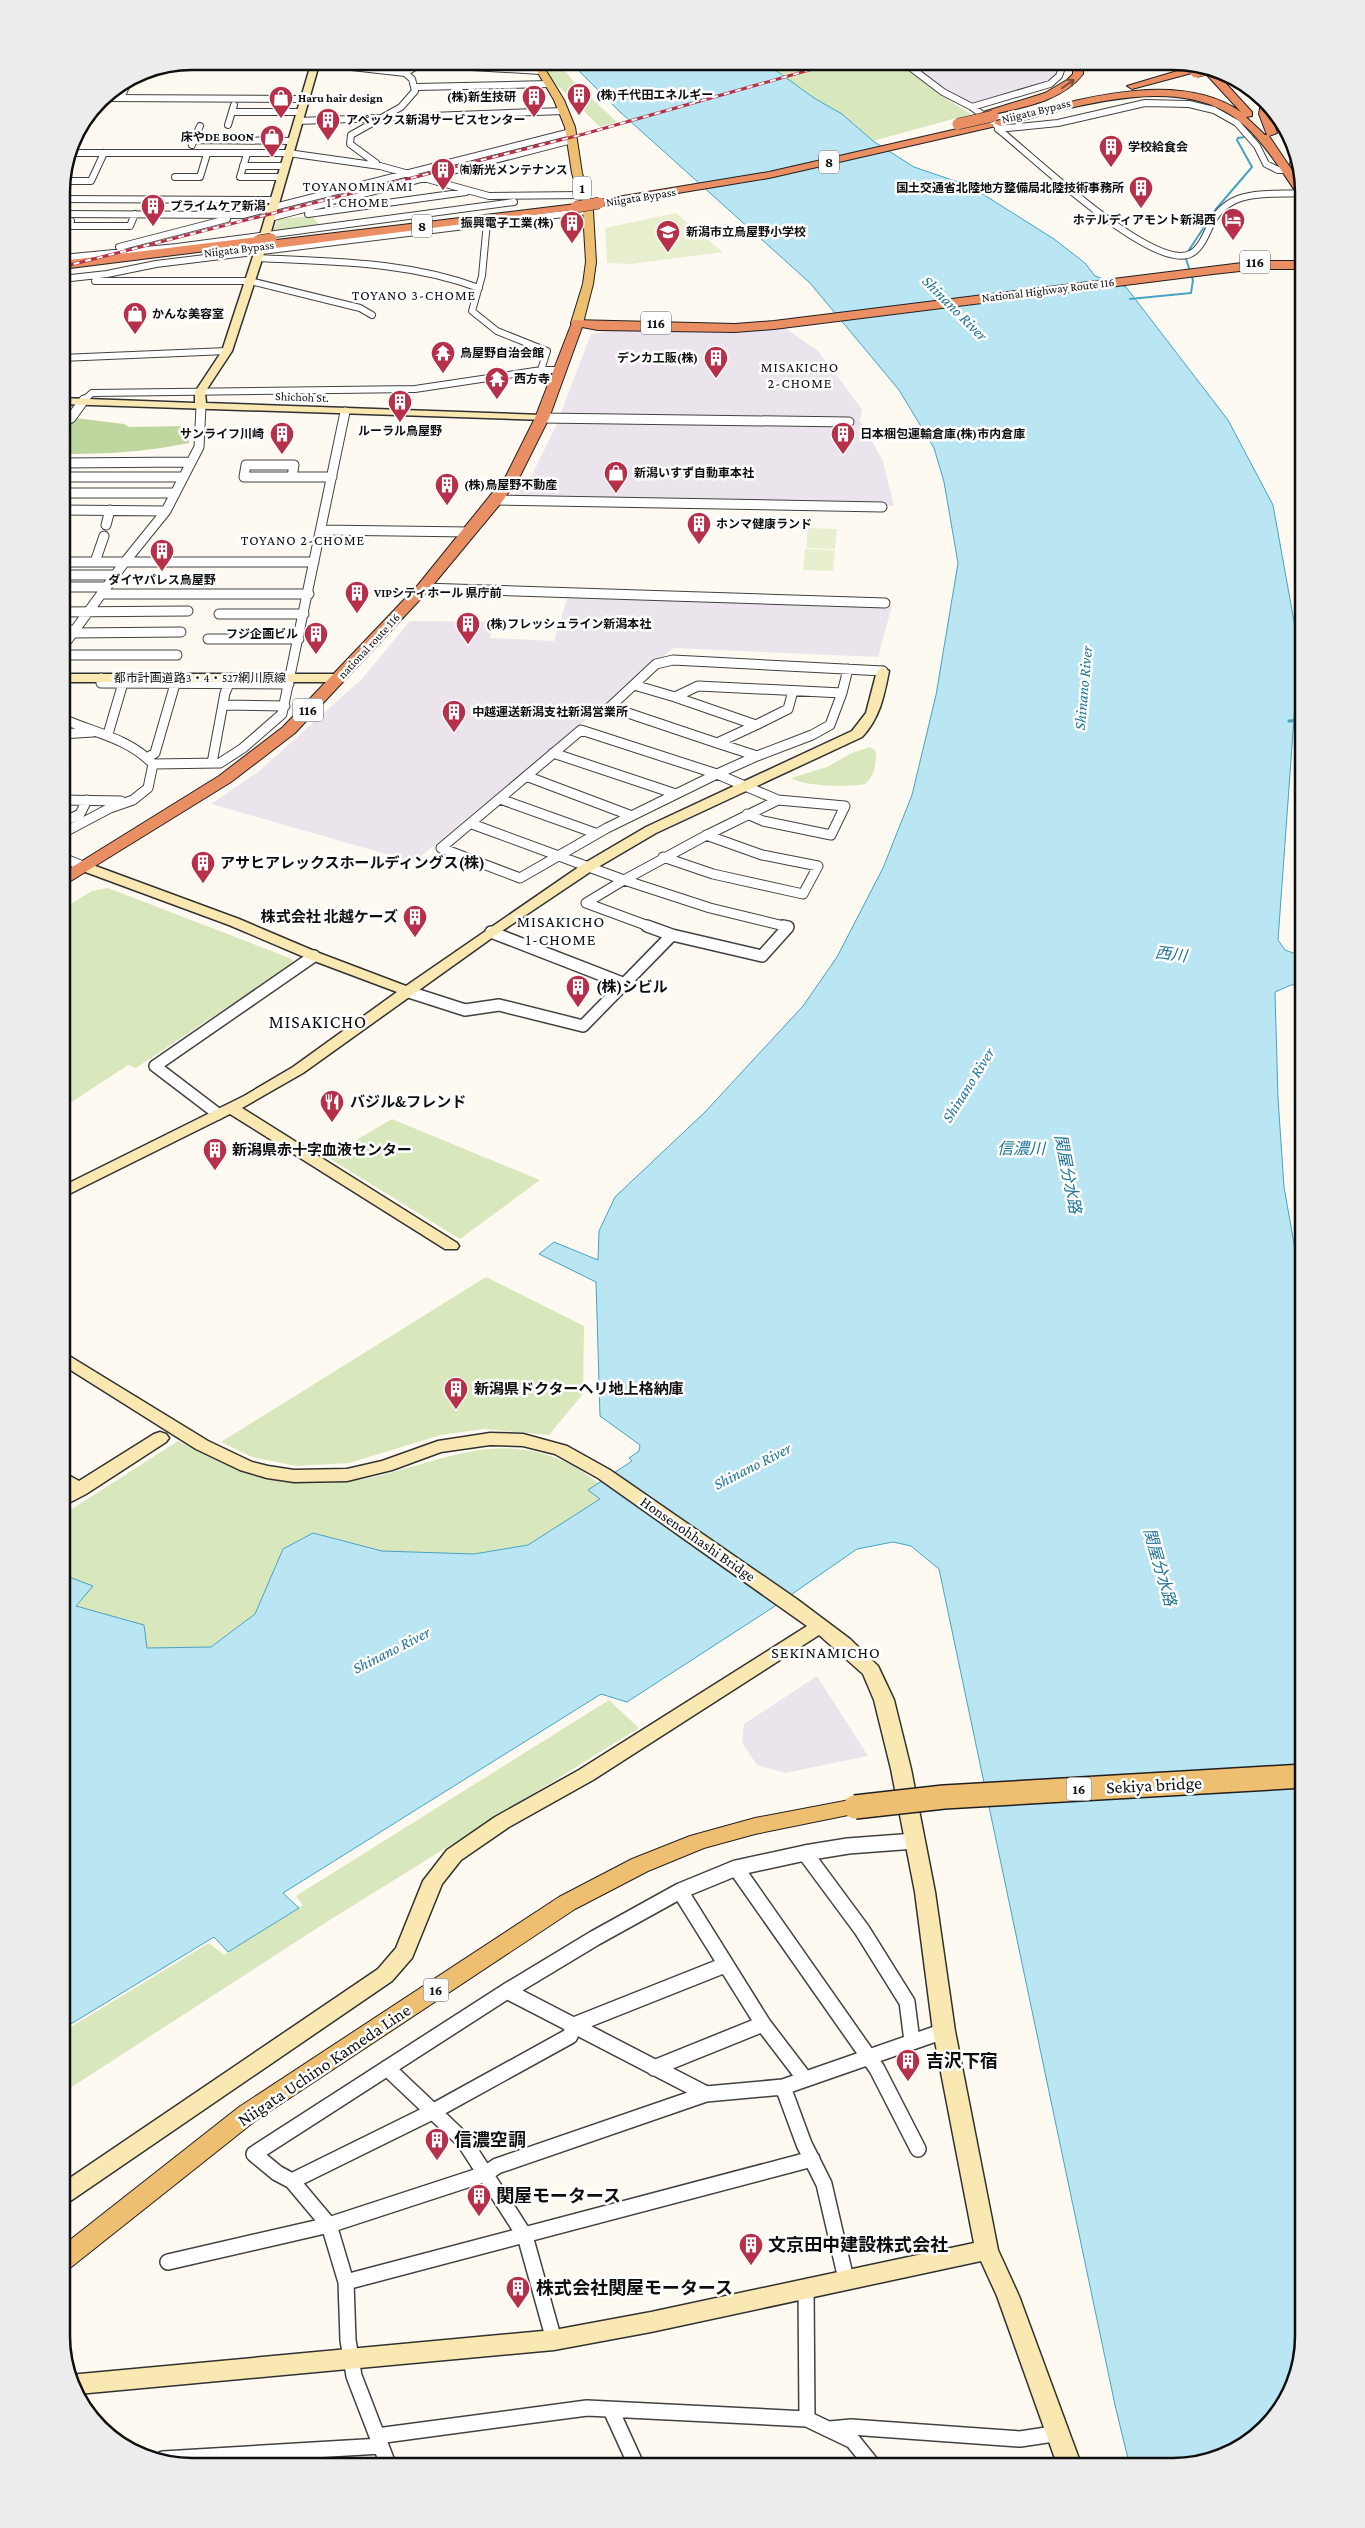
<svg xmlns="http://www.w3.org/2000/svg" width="1365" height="2528" font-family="'Crimson Pro','Noto Sans JP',serif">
<rect width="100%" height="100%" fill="#fefaf2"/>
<path fill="#ebe4ed" d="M908,61l153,1 -5,13 -21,13 -61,17 -26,-13z
M785,328l33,23 44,58 -2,11 23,41 11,45 -383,-8 21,-23 24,-49 35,-92 24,-4 92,2z
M568,596l324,10 -14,51 -205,-9 -259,214 -203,-58 47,-32 104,-93 48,-58 84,1 -4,16 64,3z
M817,1676l51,80 -83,17 -28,-8 -15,-22 2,-19z"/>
<path fill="#d9e7bd" d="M536,61h21l18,22 42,39 -17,5 -43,-42 -6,-2z
M762,61h136l41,33 32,20 -98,27 -31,-27 -28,-16z
M312,216l9,11 -49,6 6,-14z
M870,747l6,4c0,12 -1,25 -11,33 -18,3 -59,3 -74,-6l36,-11 25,-14z
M108,888l184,71 1,4 -157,105 -8,-3 -67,44v-199l31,-19z
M392,1119l148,61 -80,59 -133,-82z
M486,1277l98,49 -1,68 -34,41 -65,-6 -43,6 -92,28 -53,3 -44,-9 -31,-15z
M178,1441c43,23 79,41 129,42 24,1 51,-2 75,-8 61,-15 118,-43 181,-14 13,5 24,15 36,22l-10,7 11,9 -72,46 -54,9 -92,-3 -69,-18 -30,16 -28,65 -44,33 -65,1 -2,-23 -68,-19 -15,-32v-58z
M609,1700l30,28 -314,195 -264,171v-61l148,-90 15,12 79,-50 -7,-9z"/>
<path fill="#bfd79e" d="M75,418l49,6 5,3 60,-1v17c-42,9 -84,11 -128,11v-28z"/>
<path fill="#e8efcf" d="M676,213l47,39 -91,12 -25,-1 -2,-35z
M808,528l29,1 -2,20 -29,-1z
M805,549l30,1 -2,21 -30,-1z"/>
<path fill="#bae5f2" stroke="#46a3c4" d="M569,61h194l51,37 28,16 31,27 41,26 56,19 84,53 31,24 10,13 31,11 102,133 45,85 26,144 -21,291 7,10 19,7v28h-13l-16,7 3,106 6,89 20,113v1036l-22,72 -59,49 -51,10h-42l-15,-62 -176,-836 -28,-23 -18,-4 -36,7 -85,59 -145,94 -26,-8 -318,199 16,15 -71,44 -14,-15 -153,93v-456l32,12 -17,20 68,19 3,23 64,-1 44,-33 28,-65 30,-16 69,18 92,3 54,-9 72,-46 -12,-9 44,-29 -3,-3 10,-7 1,-6 -40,-29 -4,-134 -57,-28 15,-12 44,18 1,-29 16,-34 90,-85 98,-106 34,-49 46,-89 29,-73 24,-100 22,-132 -14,-81 -10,-34 -35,-58 -89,-107 -190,-171z"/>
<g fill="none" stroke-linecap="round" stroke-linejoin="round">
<path stroke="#46a3c4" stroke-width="2" d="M1130,299l61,-6 2,-13 -8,-24 31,-47 36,-42 -15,-27 1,-2 34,-5 9,-7"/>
<path stroke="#46a3c4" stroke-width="3" d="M1289,721l15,-1"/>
<defs>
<path id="street-far3" d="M902,61l41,31 29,15 27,20 -1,2
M316,63l89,10 7,6 3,12 -14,16 -50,28 -1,9 26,19
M405,73l15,-9 121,7
M416,87l133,-3
M102,98l203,1
M121,98l8,-18
M972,107l78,-23 9,-8 5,-14
M232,112h69
M298,121l265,-10
M228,125l6,-20
M998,129c31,24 158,147 194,124 10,-6 15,-21 20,-31 19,-34 56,-27 89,-29
M998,129l60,-6 87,-20 44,1 25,6 23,13 20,23 9,18 12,6h8
M194,140l98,1
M192,145l8,-19
M70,153h218l92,13 109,30 95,-1
M247,154l-7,23h41
M1293,164h5
M243,166h41
M175,177h25l7,-23
M62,181h29l13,-28
M62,199l213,1
M62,214l181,1 328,-83
M308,214l158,-22
M270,218l302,-78
M487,222l-5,54 -10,35 25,20 50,20 -6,19
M69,226h61l5,-12
M62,238l9,-17
M119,247l108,-28
M62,258l115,-11 337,-45
M257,258c76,4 150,3 222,30
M62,279l45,-5 49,-10 432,-53
M95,281h155l110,27 12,7
M61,358l166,-7
M83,401l9,-8 323,-4 126,-19h20"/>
<path id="street-far2" d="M542,418l307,4
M61,424l10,-6 13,-18
M61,463l129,-1
M246,465h48l-2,12h-48z
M61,477h121
M292,477h40
M61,493h113
M496,500l386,7
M61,510l105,1
M106,525l4,-15
M61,527h3
M321,530l149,2
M61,562h253
M95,562l9,-26
M61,575h54
M61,587h46
M423,588l462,15
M102,594h207
M61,612l127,-1
M219,614h85
M61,630h13
M73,633l108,-1
M208,639h91
M61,649l63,-86 42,-52 33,-64 2,-41
M61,655h116
M101,678v5l188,1
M634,685l41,12 23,-11 144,7 6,-24
M675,697l81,28 32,-16 5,-18
M224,705l61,1
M61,718c32,15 66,19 92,46l-5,24 -15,12 -23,8 -49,26
M756,725l-39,18 40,13 55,-21 18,-10 12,-32
M581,730l136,44 -110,54 -87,50 -79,-30z
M61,734l32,-2
M108,734l15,-51
M717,743l-107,-36 46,-43 17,-4 210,11
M553,753l123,41
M147,758l8,-5 20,-69
M212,763l13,-70 4,-9
M153,764l67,-1 23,-15 39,-34 63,-302
M717,774l61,26 67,6 -14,29 -68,-14 -16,-7
M717,774l40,-18
M526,776l106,40
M500,799l95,34
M61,800l60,1
M61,823l19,-9 7,-14
M472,824l152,56
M61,857l24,10
M663,857l50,17 90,20 15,-28 -56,-11 -56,-20
M624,880l86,28 78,19
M624,880l-38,23 65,24
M624,880l81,-44 73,-36"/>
<path id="street-far1" d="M647,926l25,9 90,21 26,-29 -5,-1
M491,932l134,52
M409,992l56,18 34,-5 84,21 89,-91
M218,1114l-63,-48 159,-110"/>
<path id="street" d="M805,1853l43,-7 67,-5
M736,1868l141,201 41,80
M680,1891l83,133 42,55
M507,1991l199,103
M387,2068l77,73 61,95 29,104
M654,2068l109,-44
M783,2087l21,57 20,40 22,95
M292,2181l142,-70 136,-75 4,-11 151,-60
M168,2262l161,-37 156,-51 12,-8 209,-72 77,-7 161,-56
M346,2282l466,-123
M806,2288l1,131
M611,2410l26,57
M830,2429l21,-2 169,12 40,-6
M377,2436l210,-28 220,11 46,22 21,26
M163,2459l218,-13
M389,2467l-35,-91 -6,-36 -2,-58 -17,-57 -37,-44 -15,-8 -23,-19 253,-163 88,-53 85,-47 56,-23 69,-15 57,77 45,72 5,39"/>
<path id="secondary" d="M312,61h8l-50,174 -38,116 -27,41 1,11 336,12 4,1v4l-485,-16v-6l134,5v-11l27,-41 38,-116z
M883,667l6,4c-5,25 -9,47 -27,66l-206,96 -63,37 -97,65 -193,138 -61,35 215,135 2,3 -2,3h-12l-215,-135 -169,84v-11l183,-91 49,-29 104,-75 -88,-33 -80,-34 -149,-55 -2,-3 2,-3h10l149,55 80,34 87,33 177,-122 63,-37 206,-96 14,-18 11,-42z
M61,674h278l6,4 -6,4h-278z
M61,1351l147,90 44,21 16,4 26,4 53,-1 35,-8 56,-20 52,-8 33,1 44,12 43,24 188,130 52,39 28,27 16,34 17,69 24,123 20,139 43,219 21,46 63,171h-24l-61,-171 -16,-35 -330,71 -97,18 -476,44 -7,-8 -2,-11 485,-45 97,-18 323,-69 -41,-212 -18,-139 -24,-123 -17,-69 -11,-26 -44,-39 -226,145 -84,47 -48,33 -19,24 -30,74 -20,23 -323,221 -8,3v-21l317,-215 18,-21 27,-67 24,-31 48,-33 84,-47 228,-144 -209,-148 -43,-24 -32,-8 -33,-1 -49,7 -49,18 -45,11 -53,1 -27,-4 -27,-8 -44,-21 -135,-85z
M160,1432l6,2 3,4 -3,4 -80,52 -25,13v-14l6,-4 -6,-3v-15l18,10 75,-47z"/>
<path id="primary" d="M531,61h9l24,39 11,27 7,46 11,38 3,51 -3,22 -10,39 -6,3 -6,-3 12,-39 3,-22 -3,-51 -11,-38 -7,-46 -11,-27z
M855,1799l8,3 3,5 -3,5 -108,22 -51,14 -56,23 -73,38 -320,212 -185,147 -9,3v-24l178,-140 320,-210 73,-38 58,-23 65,-18z"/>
<path id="highway" d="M1073,62h10v12c-22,29 -65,34 -98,42l-5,-3 65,-20 22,-13 6,-6z
M1102,62l35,2 37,-2 5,3 -5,3c-18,1 -59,6 -72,-6z
M1194,66l9,4 -71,19 -5,-3z
M1206,71l13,5 33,36v4l-6,1 19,18h2l-8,-21 2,-11 9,8 7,22 -8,3 33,49 2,14 -4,-1c-21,-30 -41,-67 -74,-86 -63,-36 -160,-2 -226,14l-6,-3 2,-2c71,-18 179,-55 245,-9l-35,-38z
M988,122l6,3 -2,2 -223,51 -170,28 -6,-3 6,-3 170,-28z
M576,204l4,1v4l-312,40 -6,-4 6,-4z
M258,237l6,4 -2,3 -200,25v-8z
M1258,261h46v8h-46l-45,5 -439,55 -39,3 -137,-2 -16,-3 -33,91 -29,58 -19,27 -73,88 -133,142 -64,49 -170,105v-13l158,-98 64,-49 135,-142 88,-109 29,-58 38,-98 162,4 39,-3z"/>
</defs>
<use href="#street-far3" stroke="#424242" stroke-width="8"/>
<use href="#street-far2" stroke="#424242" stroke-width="11"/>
<use href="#street-far1" stroke="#424242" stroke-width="14"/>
<use href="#street" stroke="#424242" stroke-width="18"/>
<use href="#secondary" stroke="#313131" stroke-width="3"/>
<use href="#primary" stroke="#202020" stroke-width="2"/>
<use href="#highway" stroke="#202020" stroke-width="2"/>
<use href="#street-far3" stroke="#fff" stroke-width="6"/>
<use href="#street-far2" stroke="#fff" stroke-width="9"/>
<use href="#street-far1" stroke="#fff" stroke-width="11"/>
<use href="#street" stroke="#fff" stroke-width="15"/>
<use href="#secondary" fill="#f9e8b2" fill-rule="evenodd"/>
<use href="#primary" fill="#efbf71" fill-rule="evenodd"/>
<use href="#highway" fill="#ea8f64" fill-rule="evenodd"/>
<defs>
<path id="rail" d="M62,267l522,-133 257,-73"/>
</defs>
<use href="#rail" stroke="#b63049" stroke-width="3"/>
<use href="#rail" stroke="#fff" stroke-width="2" stroke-dasharray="6" stroke-linecap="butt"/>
<defs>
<path id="primary-bridge" d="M855,1807l89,-10 360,-21"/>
<path id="highway-bridge" d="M1196,72l8,-2
M958,124l35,-8
M576,207l23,-4
M258,241l13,-2"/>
</defs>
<use href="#primary-bridge" stroke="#202020" stroke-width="26" stroke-linecap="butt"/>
<use href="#highway-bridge" stroke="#202020" stroke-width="12" stroke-linecap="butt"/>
<use href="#primary-bridge" stroke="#efbf71" stroke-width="23"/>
<use href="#highway-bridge" stroke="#ea8f64" stroke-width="11"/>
</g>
<defs><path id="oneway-shaft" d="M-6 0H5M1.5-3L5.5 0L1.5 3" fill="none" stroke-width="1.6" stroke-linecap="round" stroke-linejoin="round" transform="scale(1.25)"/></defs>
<use stroke="#7c4f3a" href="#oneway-shaft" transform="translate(1068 84) rotate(-35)"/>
<defs>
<symbol id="building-pin" viewBox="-11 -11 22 30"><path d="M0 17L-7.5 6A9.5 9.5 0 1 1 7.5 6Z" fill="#b63049" stroke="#fff"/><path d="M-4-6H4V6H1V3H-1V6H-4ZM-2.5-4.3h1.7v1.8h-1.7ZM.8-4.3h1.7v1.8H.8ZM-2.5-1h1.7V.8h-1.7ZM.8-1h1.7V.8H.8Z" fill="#fff"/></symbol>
<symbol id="shop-pin" viewBox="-11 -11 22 30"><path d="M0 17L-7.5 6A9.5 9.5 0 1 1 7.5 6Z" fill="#b63049" stroke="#fff"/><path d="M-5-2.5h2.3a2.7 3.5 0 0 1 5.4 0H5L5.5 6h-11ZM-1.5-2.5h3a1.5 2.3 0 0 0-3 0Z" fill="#fff"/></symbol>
<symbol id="hotel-pin" viewBox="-11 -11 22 30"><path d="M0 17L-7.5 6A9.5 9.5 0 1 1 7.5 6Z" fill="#b63049" stroke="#fff"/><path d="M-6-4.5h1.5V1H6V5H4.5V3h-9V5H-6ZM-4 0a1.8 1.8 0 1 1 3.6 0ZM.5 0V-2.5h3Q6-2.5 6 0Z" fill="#fff"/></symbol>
<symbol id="school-pin" viewBox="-11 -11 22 30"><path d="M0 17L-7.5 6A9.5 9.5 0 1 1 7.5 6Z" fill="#b63049" stroke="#fff"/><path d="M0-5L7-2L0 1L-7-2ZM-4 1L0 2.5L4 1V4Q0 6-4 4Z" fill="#fff"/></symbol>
<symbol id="temple-pin" viewBox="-11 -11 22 30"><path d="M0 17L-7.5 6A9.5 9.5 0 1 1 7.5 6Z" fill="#b63049" stroke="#fff"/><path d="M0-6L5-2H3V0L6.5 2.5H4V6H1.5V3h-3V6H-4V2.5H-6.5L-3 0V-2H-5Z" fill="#fff"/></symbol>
<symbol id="restaurant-pin" viewBox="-11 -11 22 30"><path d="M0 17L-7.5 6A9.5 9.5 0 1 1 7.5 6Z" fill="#b63049" stroke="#fff"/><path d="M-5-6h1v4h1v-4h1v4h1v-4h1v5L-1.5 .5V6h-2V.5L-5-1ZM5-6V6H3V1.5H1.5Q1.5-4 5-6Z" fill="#fff"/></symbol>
</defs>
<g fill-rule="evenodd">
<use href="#building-pin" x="565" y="81" width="28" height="38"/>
<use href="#building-pin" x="520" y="83" width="28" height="38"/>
<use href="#shop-pin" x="267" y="84" width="28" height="38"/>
<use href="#building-pin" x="314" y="106" width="28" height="38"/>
<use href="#shop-pin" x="258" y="123" width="28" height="38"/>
<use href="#building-pin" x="1097" y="133" width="28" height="38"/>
<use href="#building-pin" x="429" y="156" width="28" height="38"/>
<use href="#building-pin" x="1127" y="174" width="28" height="38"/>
<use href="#building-pin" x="139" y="192" width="28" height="38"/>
<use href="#hotel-pin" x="1219" y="206" width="28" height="38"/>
<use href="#building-pin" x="558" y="209" width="28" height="38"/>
<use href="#school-pin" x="654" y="218" width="28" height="38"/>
<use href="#shop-pin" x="121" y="300" width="28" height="38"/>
<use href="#temple-pin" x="429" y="339" width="28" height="38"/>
<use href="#building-pin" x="702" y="344" width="28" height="38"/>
<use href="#temple-pin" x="483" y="365" width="28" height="38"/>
<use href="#building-pin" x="386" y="388" width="28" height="38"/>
<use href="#building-pin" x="268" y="420" width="28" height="38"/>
<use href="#building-pin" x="829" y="420" width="28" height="38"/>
<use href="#shop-pin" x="602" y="459" width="28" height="38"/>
<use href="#building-pin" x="433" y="471" width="28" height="38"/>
<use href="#building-pin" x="685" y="510" width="28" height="38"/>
<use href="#building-pin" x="148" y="537" width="28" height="38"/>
<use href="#building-pin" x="343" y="579" width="28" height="38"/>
<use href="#building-pin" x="454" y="610" width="28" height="38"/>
<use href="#building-pin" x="302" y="620" width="28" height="38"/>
<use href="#building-pin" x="440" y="698" width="28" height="38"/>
<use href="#building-pin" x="189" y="849" width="28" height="38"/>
<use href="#building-pin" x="401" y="903" width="28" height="38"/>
<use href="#building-pin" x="564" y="973" width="28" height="38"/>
<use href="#restaurant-pin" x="318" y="1088" width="28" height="38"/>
<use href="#building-pin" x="201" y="1136" width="28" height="38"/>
<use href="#building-pin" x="442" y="1375" width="28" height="38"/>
<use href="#building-pin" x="894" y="2047" width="28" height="38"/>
<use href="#building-pin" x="423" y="2126" width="28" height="38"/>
<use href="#building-pin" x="465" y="2182" width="28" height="38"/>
<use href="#building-pin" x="737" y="2231" width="28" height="38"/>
<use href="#building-pin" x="504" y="2274" width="28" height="38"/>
</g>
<g text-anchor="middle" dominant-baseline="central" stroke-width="5" stroke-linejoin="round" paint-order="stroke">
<g font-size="12" font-weight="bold" fill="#0f0f0f" stroke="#fff" text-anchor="start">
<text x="596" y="95">(株)千代田エネルギー</text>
<text x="516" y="97" text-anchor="end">(株)新生技研</text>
<text x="298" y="98">Haru hair design</text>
<text x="346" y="120">アペックス新潟サービスセンター</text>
<text x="254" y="137" text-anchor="end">床やDE BOON</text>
<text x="1128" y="147">学校給食会</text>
<text x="460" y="170">㈲新光メンテナンス</text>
<text x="1124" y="188" text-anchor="end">国土交通省北陸地方整備局北陸技術事務所</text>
<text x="170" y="206">プライムケア新潟</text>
<text x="1216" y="220" text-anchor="end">ホテルディアモント新潟西</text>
<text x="554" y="223" text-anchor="end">振興電子工業(株)</text>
<text x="686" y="232">新潟市立鳥屋野小学校</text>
<text x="152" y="314">かんな美容室</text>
<text x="460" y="353">鳥屋野自治会館</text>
<text x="698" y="358" text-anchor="end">デンカ工販(株)</text>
<text x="514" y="379">西方寺</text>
<text x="400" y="431" text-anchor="middle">ルーラル鳥屋野</text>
<text x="264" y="434" text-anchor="end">サンライフ川崎</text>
<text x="860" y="434">日本梱包運輸倉庫(株)市内倉庫</text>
<text x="634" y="473">新潟いすず自動車本社</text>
<text x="464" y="485">(株)鳥屋野不動産</text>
<text x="716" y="524">ホンマ健康ランド</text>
<text x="162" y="580" text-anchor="middle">ダイヤパレス鳥屋野</text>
<text x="374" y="593">VIPシティホール 県庁前</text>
<text x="486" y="624">(株)フレッシュライン新潟本社</text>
<text x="298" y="634" text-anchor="end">フジ企画ビル</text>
<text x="472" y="712">中越運送新潟支社新潟営業所</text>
</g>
<g font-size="12" fill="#0f0f0f" stroke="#fff">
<text transform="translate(1036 111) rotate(-14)">Niigata Bypass</text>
<text transform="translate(641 197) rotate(-9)">Niigata Bypass</text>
<text transform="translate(239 249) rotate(-7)">Niigata Bypass</text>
<text transform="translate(1048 290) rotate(-7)">National Highway Route 116</text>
<text transform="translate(302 397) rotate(2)">Shichoh St.</text>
<text transform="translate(369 646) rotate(-47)">national route 116</text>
<text x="200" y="678">都市計画道路3・4・527網川原線</text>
</g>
<g fill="#fff" stroke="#575757" stroke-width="1">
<rect x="819" y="150.5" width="20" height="23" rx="4"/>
<rect x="573" y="176.5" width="18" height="23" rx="4"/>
<rect x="412" y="214.5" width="20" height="23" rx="4"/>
<rect x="1240" y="250.5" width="30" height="23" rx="4"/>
<rect x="641" y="311.5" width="30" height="23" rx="4"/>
<rect x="293" y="698.5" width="30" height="23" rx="4"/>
<rect x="1066.5" y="1777.5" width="25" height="23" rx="4"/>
<rect x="423.5" y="1978.5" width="25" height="23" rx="4"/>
</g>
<g font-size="14" font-weight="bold" fill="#0f0f0f">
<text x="829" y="162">8</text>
<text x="582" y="188">1</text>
<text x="422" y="226">8</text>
<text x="1255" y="262">116</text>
<text x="656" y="323">116</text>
<text x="308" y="710">116</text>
<text x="1079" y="1789">16</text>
<text x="436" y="1990">16</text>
</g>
<g font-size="14" letter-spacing="1" fill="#0f0f0f" stroke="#fff">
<text x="358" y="186">TOYANOMINAMI<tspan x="358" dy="16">1-CHOME</tspan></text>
<text x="414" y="295">TOYANO 3-CHOME</text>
<text x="800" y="367">MISAKICHO<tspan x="800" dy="16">2-CHOME</tspan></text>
<text x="303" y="540">TOYANO 2-CHOME</text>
</g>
<g font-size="15" font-weight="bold" fill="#0f0f0f" stroke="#fff" text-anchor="start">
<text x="220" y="863">アサヒアレックスホールディングス(株)</text>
<text x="398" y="917" text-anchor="end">株式会社 北越ケーズ</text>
<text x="596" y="987">(株)シビル</text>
<text x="350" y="1102">バジル&amp;フレンド</text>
<text x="232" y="1150">新潟県赤十字血液センター</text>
<text x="474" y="1389">新潟県ドクターヘリ地上格納庫</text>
</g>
<g font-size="15" fill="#0f0f0f" stroke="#fff">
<text transform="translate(698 1539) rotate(35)">Honsenohhashi Bridge</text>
</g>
<g font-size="16" font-style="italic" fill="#207599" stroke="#fff">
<text transform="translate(955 308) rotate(45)">Shinano River</text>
<text transform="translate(1083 688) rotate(-85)">Shinano River</text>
<text transform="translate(1171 954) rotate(7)">西川</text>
<text transform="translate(968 1085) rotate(-58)">Shinano River</text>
<text x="1021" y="1148">信濃川</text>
<text transform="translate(1068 1174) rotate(79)">関屋分水路</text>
<text transform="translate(752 1466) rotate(-27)">Shinano River</text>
<text transform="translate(1160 1567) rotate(74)">関屋分水路</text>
<text transform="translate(391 1650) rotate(-27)">Shinano River</text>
</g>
<g font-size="16" letter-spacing="1" fill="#0f0f0f" stroke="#fff">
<text x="561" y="921">MISAKICHO<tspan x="561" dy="18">1-CHOME</tspan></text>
<text x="826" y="1652">SEKINAMICHO</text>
</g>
<g font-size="18" letter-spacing="1" fill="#0f0f0f" stroke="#fff">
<text x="318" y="1022">MISAKICHO</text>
</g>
<g font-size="18" fill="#0f0f0f" stroke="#fff">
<text transform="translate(1154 1785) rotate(-3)">Sekiya bridge</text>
<text transform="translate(324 2065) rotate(-34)">Niigata Uchino Kameda Line</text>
</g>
<g font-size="18" font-weight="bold" fill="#0f0f0f" stroke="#fff" text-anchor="start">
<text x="926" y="2061">吉沢下宿</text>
<text x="454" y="2140">信濃空調</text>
<text x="496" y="2196">関屋モータース</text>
<text x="768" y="2245">文京田中建設株式会社</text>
<text x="536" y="2288">株式会社関屋モータース</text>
</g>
</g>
<path d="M0 0H1365V2528H0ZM192 70H1173A122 122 0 0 1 1295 192V2336A122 122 0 0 1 1173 2458H192A122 122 0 0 1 70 2336V192A122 122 0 0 1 192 70Z" fill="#ececec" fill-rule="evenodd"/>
<path fill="none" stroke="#0f0f0f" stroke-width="2.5" d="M192 70H1173A122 122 0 0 1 1295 192V2336A122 122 0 0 1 1173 2458H192A122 122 0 0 1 70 2336V192A122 122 0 0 1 192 70Z"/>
</svg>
